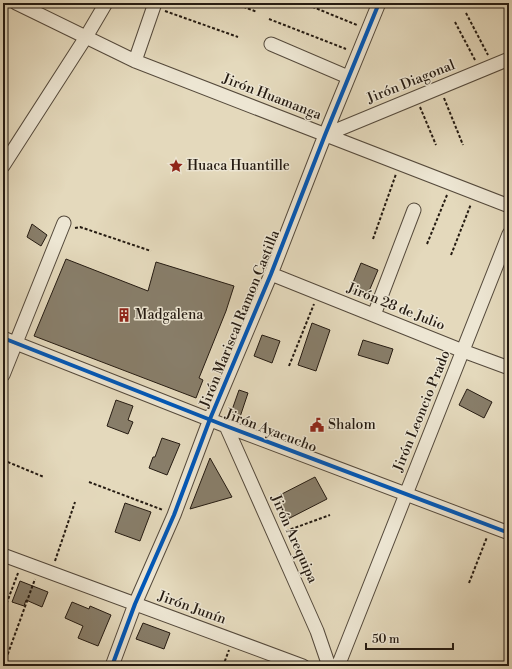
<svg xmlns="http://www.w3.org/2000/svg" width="512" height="669" font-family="'Libre Bodoni',serif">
<rect width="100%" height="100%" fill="#e4d9bc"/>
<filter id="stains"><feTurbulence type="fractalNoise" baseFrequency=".005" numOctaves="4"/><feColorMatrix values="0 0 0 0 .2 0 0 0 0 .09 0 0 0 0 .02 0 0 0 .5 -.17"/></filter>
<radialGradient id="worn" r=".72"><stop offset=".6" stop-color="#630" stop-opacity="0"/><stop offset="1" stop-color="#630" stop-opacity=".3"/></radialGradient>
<path fill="#887e6a" stroke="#251b12" d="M32,224l15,11 -6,11 -14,-9z
M66,259l82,32 8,-29 78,24 -8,25 -27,67 4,2 -7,18 -162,-62z
M361,263l17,7 -11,26 -17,-6z
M312,323l18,7 -14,41 -18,-6z
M262,335l18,6 -8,22 -18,-7z
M363,340l30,9 -5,15 -30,-9z
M467,389l25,13 -8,16 -25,-13z
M239,390l9,3 -8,24 -7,-2 -1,-5z
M116,400l17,6 -5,14 5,2 -5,12 -21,-8z
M162,438l18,6 -13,31 -18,-7 4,-11h2z
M210,458l22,39 -42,12z
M315,477l12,22 -39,20 -12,-22z
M125,503l26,9 -11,29 -25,-9z
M20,581l28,11 -6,15 -16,-7 -2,6 -12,-4z
M72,602l17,7 1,-3 21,9 -13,31 -20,-8 5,-12 -18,-8z
M143,623l27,10 -6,16 -28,-10z"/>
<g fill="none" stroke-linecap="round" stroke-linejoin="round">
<defs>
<path id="minor" d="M16,3l119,58 374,145
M271,44l77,33
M135,61l20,-58
M325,135l184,-76
M3,166l83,-129 20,-34
M271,274l192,77 46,17
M374,315l40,-105
M3,338l223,88 283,107
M3,375l61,-152
M226,426l91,205 12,35
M3,555l300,111
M112,666l23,-62 39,-89 36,-96 61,-145 54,-139 54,-132
M338,666l171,-432"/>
</defs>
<use href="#minor" stroke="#554a3c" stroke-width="15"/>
<path stroke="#251b12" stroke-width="2" stroke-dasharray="3 2" stroke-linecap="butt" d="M234,3l23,9
M303,3l54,22
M165,11l73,26
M466,13l22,42
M269,19l77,30
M455,22l20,38
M444,98l19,47
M420,107l16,38
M75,228l5,-1 71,24
M373,239l23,-65
M427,244l20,-49
M451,255l20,-51
M289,366l25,-62
M3,460l41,17
M89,482l74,28
M286,531l44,-16
M55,561l20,-59
M469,583l18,-46
M3,613l15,-40
M6,659l29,-80
M223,666l6,-16"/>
<use href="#minor" stroke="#ede6d3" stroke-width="13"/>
<defs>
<path id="cycleway" d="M3,338l223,88 283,107
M112,666l23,-62 39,-89 36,-96 61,-145 54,-139 54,-132"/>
</defs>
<use href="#cycleway" stroke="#ede6d3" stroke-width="6"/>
<use href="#cycleway" stroke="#0057b8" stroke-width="4"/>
</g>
<defs>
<symbol id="sight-bare" viewBox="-9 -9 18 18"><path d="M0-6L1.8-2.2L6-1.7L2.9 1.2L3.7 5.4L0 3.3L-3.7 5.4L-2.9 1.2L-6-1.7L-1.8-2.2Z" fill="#8f2418" stroke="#ede6d3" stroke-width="2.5" paint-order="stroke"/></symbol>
<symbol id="building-bare" viewBox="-9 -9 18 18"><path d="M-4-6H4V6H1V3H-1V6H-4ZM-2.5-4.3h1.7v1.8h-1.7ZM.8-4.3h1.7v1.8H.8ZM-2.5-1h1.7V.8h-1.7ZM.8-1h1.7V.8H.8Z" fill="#8f2418" stroke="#ede6d3" stroke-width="2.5" paint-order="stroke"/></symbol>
<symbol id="civic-bare" viewBox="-9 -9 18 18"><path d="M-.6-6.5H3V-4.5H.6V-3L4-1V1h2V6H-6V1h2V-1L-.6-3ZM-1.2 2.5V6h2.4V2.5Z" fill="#8f2418" stroke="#ede6d3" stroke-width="2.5" paint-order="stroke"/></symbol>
</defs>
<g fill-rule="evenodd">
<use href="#sight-bare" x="166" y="156" width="20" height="20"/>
<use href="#building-bare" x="114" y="305" width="20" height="20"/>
<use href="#civic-bare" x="307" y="415" width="20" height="20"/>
</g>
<g text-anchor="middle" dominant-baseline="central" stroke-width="3" stroke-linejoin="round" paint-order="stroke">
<g font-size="14" fill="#251b12" stroke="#ede6d3">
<text transform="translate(411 82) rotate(-22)">Jirón Diagonal</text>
<text transform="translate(272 97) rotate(21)">Jirón Huamanga</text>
<text transform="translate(396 307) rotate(22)">Jirón 28 de Julio</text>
<text transform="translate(240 319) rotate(-68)">Jirón Mariscal Ramon Castilla</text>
<text transform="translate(422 411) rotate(-68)">Jirón Leoncio Prado</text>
<text transform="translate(271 431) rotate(21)">Jirón Ayacucho</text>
<text transform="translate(294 539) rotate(66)">Jirón Arequipa</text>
<text transform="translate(192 608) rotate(20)">Jirón Junín</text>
</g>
<g font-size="14" fill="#251b12" stroke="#ede6d3" text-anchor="start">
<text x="187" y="166">Huaca Huantille</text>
<text x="135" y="315">Madgalena</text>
<text x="328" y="425">Shalom</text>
</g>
</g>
<rect width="512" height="669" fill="none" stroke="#e4d9bc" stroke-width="16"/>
<rect x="4" y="4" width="504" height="661" fill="none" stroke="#251b12" stroke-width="2"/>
<rect x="8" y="8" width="496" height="653" fill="none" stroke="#251b12"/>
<path d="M366 643v6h87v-6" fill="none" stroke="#251b12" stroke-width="2"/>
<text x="372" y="643" font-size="12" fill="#251b12" stroke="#ede6d3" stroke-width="3" paint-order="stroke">50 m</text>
<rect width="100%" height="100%" filter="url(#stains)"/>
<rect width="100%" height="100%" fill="url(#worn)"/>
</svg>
